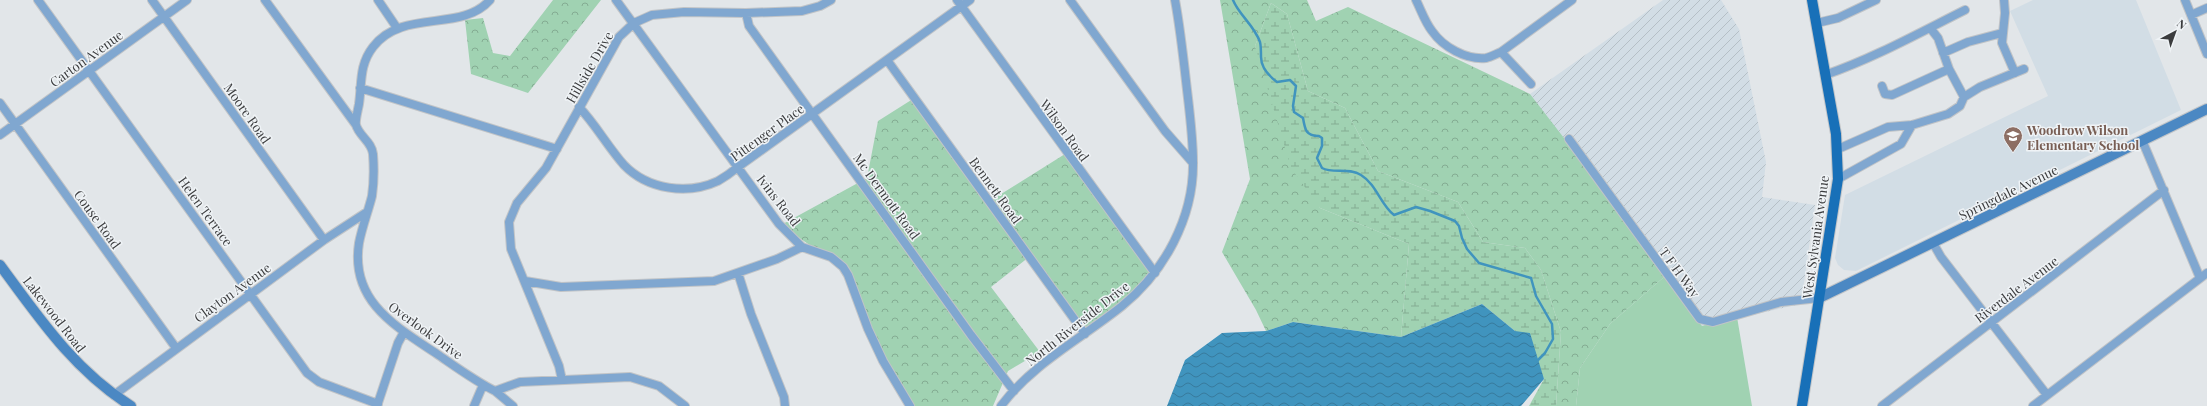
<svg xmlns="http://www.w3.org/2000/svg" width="2207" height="406" font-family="'Playfair Display',serif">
<defs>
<pattern id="industrial-furrows" width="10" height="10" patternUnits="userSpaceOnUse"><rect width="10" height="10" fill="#d2dde5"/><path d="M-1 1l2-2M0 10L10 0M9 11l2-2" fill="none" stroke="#b5bfc6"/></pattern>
<pattern id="forest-crowns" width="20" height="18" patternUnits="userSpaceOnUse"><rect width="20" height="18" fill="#a0d2b2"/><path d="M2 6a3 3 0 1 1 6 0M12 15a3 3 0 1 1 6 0" fill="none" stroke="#84ac92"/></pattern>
<pattern id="wetland-marsh" width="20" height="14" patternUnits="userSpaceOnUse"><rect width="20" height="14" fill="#a0d2b2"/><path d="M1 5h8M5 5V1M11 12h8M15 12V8" fill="none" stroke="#84ac92"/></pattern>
<pattern id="water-waves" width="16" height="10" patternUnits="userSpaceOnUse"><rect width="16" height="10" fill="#4094be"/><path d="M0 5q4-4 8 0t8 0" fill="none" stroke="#377a9c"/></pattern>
</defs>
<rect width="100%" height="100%" fill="#e2e6e9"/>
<path fill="#d2dde5" d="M2033,0h103l45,110 -325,161 -12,-1 -6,-5 -3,-7 10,-63 203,-99 -38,-85z"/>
<path fill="url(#industrial-furrows)" d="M1663,0h58l18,29 27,133 -4,35 53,8 -14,99 -99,22 -172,-232z"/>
<path fill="url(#forest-crowns)" d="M553,0h48l-73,93 -57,-19 -6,-54 18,-2 10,35 17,3z
M1220,0h87l9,21 32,-14 182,87 54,70 80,113 -54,47 -30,44 -4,38h-20l5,-74 -20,-62 -16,-22 -42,-6 -25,-40 -80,-31 -33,-63 -37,-17 -21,-77 -16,-11 -16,43 65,162 89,36 -8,93 -108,-15 -27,9 -10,-21 -34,-58 28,-73z
M916,97l77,102 72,-45 90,121 -69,59 -57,-77 -38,30 49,65 -32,19 -15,35h-79l-29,-41 -34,-91 -70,-49 86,-47 11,-57z"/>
<path fill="url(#wetland-marsh)" d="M1271,3l16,11 21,77 37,17 33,63 80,31 25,40 42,6 16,22 20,62 -5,74h-27l15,-27 -29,-48 -33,-27 -81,33 8,-93 -89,-36 -29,-40 -36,-122z"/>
<path fill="#a0d2b2" d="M1664,277l38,49 35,-9 15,89h-176l4,-38 30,-44z"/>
<path fill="url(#water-waves)" d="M1482,304l33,27 15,2 14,46 -23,27h-354l18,-46 37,-27 44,-2 27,-9 108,15z"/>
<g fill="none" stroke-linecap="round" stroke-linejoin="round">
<path stroke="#4094be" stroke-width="2.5" d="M1233,0c6,15 21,25 27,42 1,4 1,10 1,15 0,11 8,19 16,25l13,-2 6,6 -3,20 1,6 9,6c2,12 3,18 16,18l3,2v8l-5,12 5,10c11,6 27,-1 39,7 16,10 19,29 33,40l22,-8 14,4 25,10 4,5 3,12 5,11 12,14 52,15 5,18 16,28 1,15 -8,14 -8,8"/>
<defs>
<path id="street" d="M38,0l269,373 12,9 59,22
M152,0l172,240
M265,0l91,125
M378,0l19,28
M490,0c-29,33 -87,8 -117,47 -14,18 -11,36 -14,57 -1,6 -4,16 -3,21 3,11 16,17 17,29 1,13 1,28 -1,42 -4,16 -10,31 -13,47 -9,58 36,83 78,111 19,13 38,27 58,37l25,-9 110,-5 29,9 26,20
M616,0l163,224 23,23 29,10 12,10 5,8 20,54 15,32 27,45
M957,0l198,273
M1070,0l95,131 28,32
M1416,0c5,10 9,22 16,31 11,16 34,29 54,27 5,-1 10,-4 15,-6l71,-52
M2004,0l1,13 -3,30 13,30
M2185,0l22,54
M746,13l3,13 222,309 43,56
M2191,15l16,-7
M1817,23l21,-5 38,-18
M1501,52l30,32
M1943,53l25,-11 34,-9
M887,60l198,274
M1825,75c49,-17 94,-42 140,-65
M1882,86l3,8 7,1 57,-26
M360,88l197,61
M1964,97l16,-10 44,-18
M0,103l176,245
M579,107c17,18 29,40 45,58 24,25 64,30 94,16 7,-4 14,-9 20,-14l232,-167
M0,135l187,-135
M1569,139l131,180 13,3 68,-20 38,-4
M2142,140l58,138
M1838,149l50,-22 24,-2 36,-11 12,-8 4,-9 -15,-28 -11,-31 -7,-9
M1838,179l63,-35 11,-19
M1933,243l8,14 106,138
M738,273l13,41 33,83 1,9
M525,281l36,6 153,-6 63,-22 25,-12
M562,380l-3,-14 -48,-117 -2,-27 8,-19 29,-35 73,-131 15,-14 18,-8 32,-3 62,1 56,-2 18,-5 11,-6
M495,391l18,15
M114,395l210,-155 43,-28
M377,406l21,-63 6,-11
M474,406l9,-21
M1001,406c31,-42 80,-67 121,-100 42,-34 72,-88 71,-144 0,-27 -4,-54 -7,-81 -3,-27 -6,-54 -11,-81
M1882,406l282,-216
M2033,406l174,-133"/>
<path id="secondary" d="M0,265c39,53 74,105 131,141
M1819,298l388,-189"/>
<path id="primary" d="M1802,406l36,-227 -2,-45 -24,-134"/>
</defs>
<use href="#street" stroke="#c1c4c7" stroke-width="10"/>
<use href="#secondary" stroke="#c1c4c7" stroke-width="12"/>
<use href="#primary" stroke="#c1c4c7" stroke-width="12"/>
<use href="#street" stroke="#80a7d0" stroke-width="8"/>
<use href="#secondary" stroke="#4b88c3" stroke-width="10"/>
<use href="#primary" stroke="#1870b8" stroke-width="10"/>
</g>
<defs>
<symbol id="school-pin" viewBox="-11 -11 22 30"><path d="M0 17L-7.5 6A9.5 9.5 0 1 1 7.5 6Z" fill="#8d6e63" stroke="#eff3f6"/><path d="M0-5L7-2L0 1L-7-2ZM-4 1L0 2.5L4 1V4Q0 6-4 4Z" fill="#fff"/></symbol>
</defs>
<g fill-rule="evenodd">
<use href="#school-pin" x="2002" y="125" width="22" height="30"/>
</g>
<g text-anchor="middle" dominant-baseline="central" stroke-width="3" stroke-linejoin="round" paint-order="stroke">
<g font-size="13" fill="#3b3c3e" stroke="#eff3f6">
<text transform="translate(86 58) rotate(-36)">Carton Avenue</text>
<text transform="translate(589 67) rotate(-60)">Hillside Drive</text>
<text transform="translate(248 113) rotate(55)">Moore Road</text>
<text transform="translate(1065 130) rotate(54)">Wilson Road</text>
<text transform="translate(767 132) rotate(-36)">Pittenger Place</text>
<text transform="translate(996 190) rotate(54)">Bennett Road</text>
<text transform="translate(2008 192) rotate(-26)">Springdale Avenue</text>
<text transform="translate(887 196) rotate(54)">Mc Dermott Road</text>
<text transform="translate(779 200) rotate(52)">Ivins Road</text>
<text transform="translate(206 211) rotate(54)">Helen Terrace</text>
<text transform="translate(98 219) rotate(54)">Couse Road</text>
<text transform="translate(1815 237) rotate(-82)">West Sylvania Avenue</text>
<text transform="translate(1680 272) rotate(54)">T F H Way</text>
<text transform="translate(2016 289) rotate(-37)">Riverdale Avenue</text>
<text transform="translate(232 292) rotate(-36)">Clayton Avenue</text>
<text transform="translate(55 314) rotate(52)">Lakewood Road</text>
<text transform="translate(1077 323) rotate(-38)">North Riverside Drive</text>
<text transform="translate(426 330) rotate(36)">Overlook Drive</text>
</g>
<g font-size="13" font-weight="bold" fill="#785e54" stroke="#eff3f6" text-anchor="start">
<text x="2027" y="129">Woodrow Wilson<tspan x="2027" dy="15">Elementary School</tspan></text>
</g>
</g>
<g transform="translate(2175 32) rotate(41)" stroke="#eff3f6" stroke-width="3" paint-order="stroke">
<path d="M0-3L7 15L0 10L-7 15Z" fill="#3b3c3e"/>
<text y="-6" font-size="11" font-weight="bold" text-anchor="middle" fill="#3b3c3e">N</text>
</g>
</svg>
